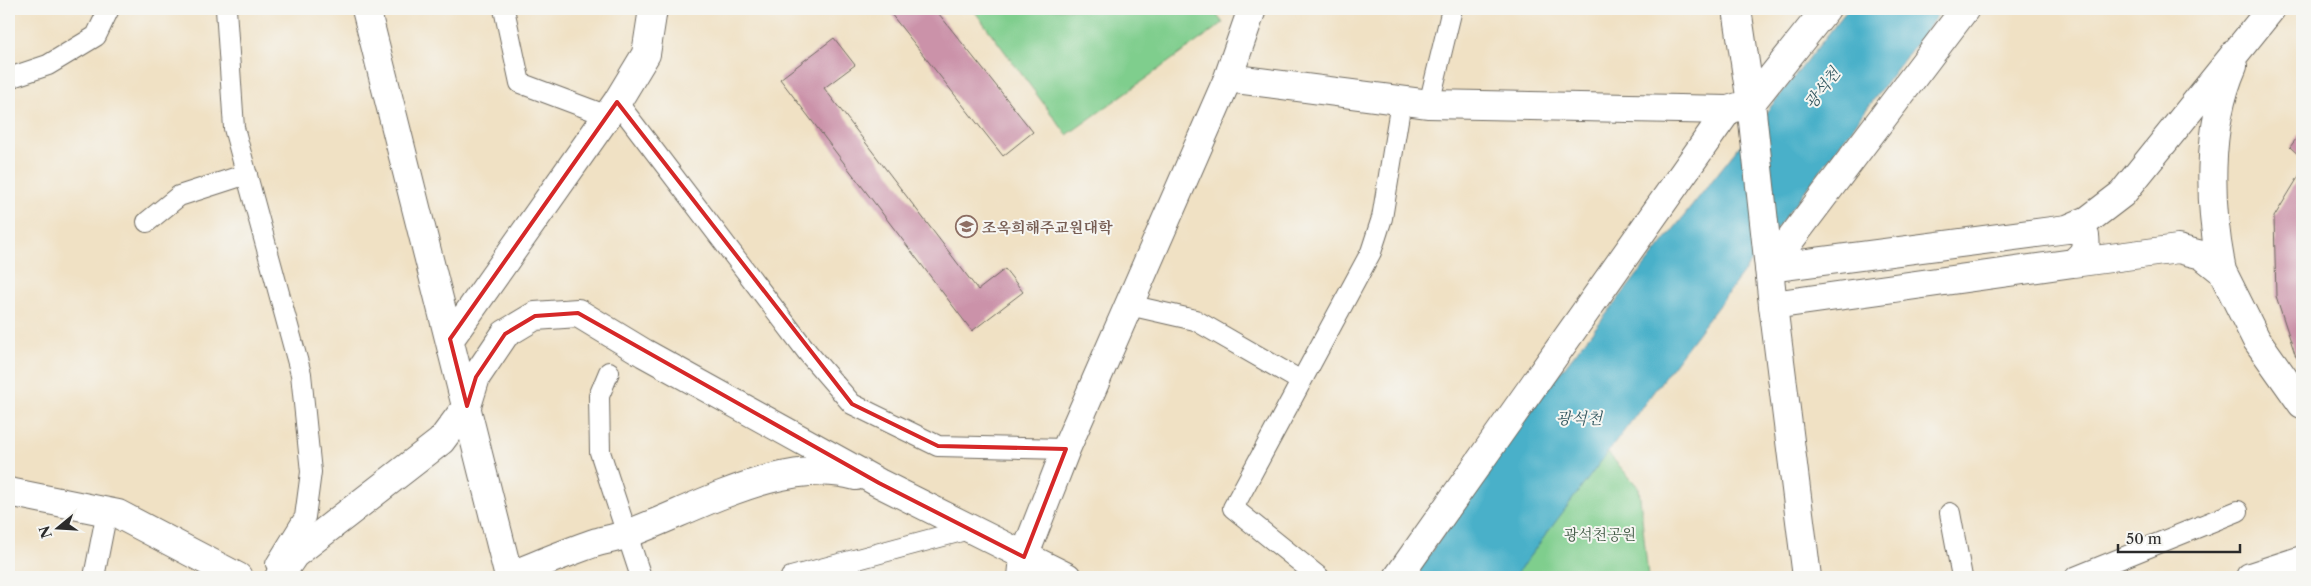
<svg xmlns="http://www.w3.org/2000/svg" width="2311" height="586" font-family="'Libre Caslon Text','Noto Serif KR',serif">
<rect width="100%" height="100%" fill="#f6f6f2"/>
<filter id="ink" filterUnits="userSpaceOnUse"><feTurbulence type="fractalNoise" baseFrequency=".02" numOctaves="2"/><feDisplacementMap in="SourceGraphic" scale="10" xChannelSelector="R" yChannelSelector="G"/><feConvolveMatrix kernelMatrix="1 2 1 2 8 2 1 2 1" color-interpolation-filters="sRGB"/></filter>
<filter id="wash" filterUnits="userSpaceOnUse"><feTurbulence type="fractalNoise" baseFrequency=".0096" numOctaves="4" result="noise"/><feDisplacementMap in="SourceGraphic" scale="20" xChannelSelector="R" yChannelSelector="G"/><feGaussianBlur stdDeviation="1.12" result="paint"/><feColorMatrix in="noise" values="0 0 0 0 0 0 0 0 0 0 0 0 0 0 0 0 0 1.4 0 .05"/><feComposite in="paint" operator="in"/></filter>
<g filter="url(#wash)">
<rect width="100%" height="100%" fill="#f0e1c4"/>
<path fill="#7fce8d" stroke="#557c5c" d="M973,9h239l11,14 -156,112z
M1607,452l32,36 9,89h-134z"/>
<path fill="#4ab0c9" stroke="#3a6e7a" d="M1848,9h94l-428,568h-101l130,-183z"/>
<g id="blocks">
<path fill="#cb92a9" d="M887,9h48l98,123 -30,24z
M834,38l21,27 -31,23 154,202 27,-21 18,23 -51,39 -192,-252z
M2302,131v27l-12,-11z
M2302,171v192l-6,-6 -20,-61 -2,-79z"/>
</g>
</g>
<g filter="url(#ink)">
<use href="#blocks" fill-opacity="0" stroke="#706b61" stroke-width="1"/>
<g fill="none" stroke-linecap="round" stroke-linejoin="round">
<defs>
<path id="street" d="M226,9l8,119 67,246 10,98 -6,45 -29,47
M504,9l16,74 88,33
M9,78l39,-13 48,-29 13,-27
M617,102l191,251 44,51 86,42 128,3
M1429,104l23,-95
M147,222l32,-26 68,-22
M1129,305l66,15 106,61
M609,372l-10,24 1,56 41,125
M1950,513l12,64
M94,577l13,-66
M791,577l178,-48
M1319,577l-86,-69 138,-256 11,-34 19,-116
M2075,577l163,-66"/>
<path id="secondary" d="M366,9l143,568
M1228,78l201,26 299,6
M2067,229l21,-9 34,-26 149,-185
M2073,263l105,-14 24,6 20,16 34,68 46,65
M1769,268l298,-39h10l8,7c2,14 -1,18 -12,27l-300,42
M1769,268l196,-259
M2222,271c-13,-65 -16,-143 11,-205
M450,339l167,-237 29,-48 7,-45
M9,492l109,22 120,63
M509,576c28,-11 56,-23 85,-33 11,-3 23,-5 33,-9 67,-24 157,-79 229,-58
M279,577l15,-22 147,-114 26,-35 9,-29 29,-43 30,-18 43,-3 66,40 235,130 188,94
M1022,577l2,-20 42,-108 162,-371 24,-69
M1398,577l330,-467 23,-7 75,-94
M2250,577l52,-17"/>
<path id="primary" d="M1737,9l14,94 22,202 34,272"/>
</defs>
<use href="#street" stroke="#706b61" stroke-width="22"/>
<use href="#secondary" stroke="#706b61" stroke-width="30"/>
<use href="#primary" stroke="#706b61" stroke-width="30"/>
<use href="#street" stroke="#fff" stroke-width="20"/>
<use href="#secondary" stroke="#fff" stroke-width="28"/>
<use href="#primary" stroke="#fff" stroke-width="28"/>
</g>
</g>
<path fill="none" stroke="#d62828" stroke-width="4" stroke-linejoin="round" d="M617,102l235,302 86,42 128,3 -42,108 -145,-74 -301,-170 -43,3 -30,18 -29,43 -9,29 -17,-67z"/>
<defs>
<symbol id="university-ring" viewBox="-11 -11 22 22"><circle r="9.5" fill="#f6f6f2" stroke="#8d6e63" stroke-width="1.5"/><path d="M0-5L7-2L0 1L-7-2ZM-4 1L0 2.5L4 1V4Q0 6-4 4Z" fill="#8d6e63"/></symbol>
</defs>
<g fill-rule="evenodd">
<use href="#university-ring" x="954" y="214" width="25" height="25"/>
</g>
<g text-anchor="middle" dominant-baseline="central" stroke-width="4" stroke-linejoin="round" paint-order="stroke">
<g font-size="15" font-weight="bold" fill="#785e54" stroke="#f6f6f2" text-anchor="start">
<text x="982" y="227">조옥희해주교원대학</text>
</g>
<g font-size="15" fill="#445c48" stroke="#f6f6f2">
<text x="1600" y="534">광석천공원</text>
</g>
<g font-size="16" font-style="italic" fill="#365a62" stroke="#f6f6f2">
<text transform="translate(1822 88) rotate(-53)">광석천</text>
<text x="1579" y="418">광석천</text>
</g>
</g>
<rect width="2311" height="586" fill="none" stroke="#f6f6f2" stroke-width="30"/>
<g transform="translate(58 528) rotate(252)" stroke="#f6f6f2" stroke-width="4" paint-order="stroke">
<path d="M0-4L9 19L0 12L-9 19Z" fill="#2b2b2b"/>
<text y="-8" font-size="14" font-weight="bold" text-anchor="middle" fill="#2b2b2b">N</text>
</g>
<path d="M2118 544v8h122v-8" fill="none" stroke="#2b2b2b" stroke-width="2.5"/>
<text x="2126" y="544" font-size="15" fill="#2b2b2b" stroke="#f6f6f2" stroke-width="4" paint-order="stroke">50 m</text>
</svg>
